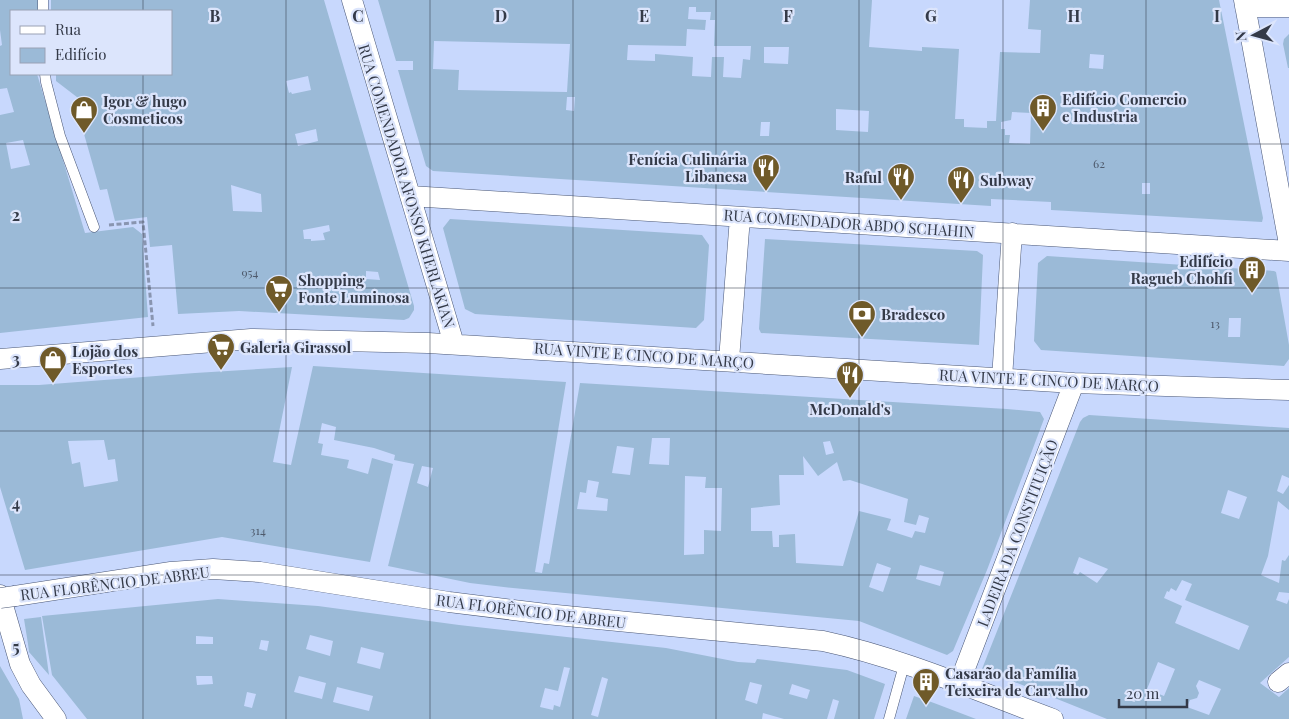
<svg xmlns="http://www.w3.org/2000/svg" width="1289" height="719" font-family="'Playfair Display',serif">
<rect width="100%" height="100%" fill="#c8d8fd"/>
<path fill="#9bbad7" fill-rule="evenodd" d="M0,0h41v11h-30v63h26l48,159 48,-6 9,7 6,83 -148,16v-218l14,-3 -7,-24 -7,1v-43l2,-1 -2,-15zM23,140l7,25 -19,4 -5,-26z
M51,0h273l90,306v4l-5,8 -5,2 -165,-9 -61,3 -6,-69 -22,2 -3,-30 -32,4 -8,-32 -7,1 -16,-56 -10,-22 12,-8 -30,-23v-7h115v-63h-120zM308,76l3,14 -19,4 -1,-2 -2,1 -3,-12zM316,129l2,12 -20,5 -3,-12zM231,185l30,9 1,18 -29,-1zM329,225l1,6 -7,2 2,7 -14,1v-2h-7l-1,-9zM366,271l12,1 2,8 -14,-1z
M378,0h494l-3,47 53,4v-4l37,2 -4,70h9v8l23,1v-7h9l4,-69 40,1 1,-23 -13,-1 2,-29h189l44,218 -1,4 -211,-12v-8l-60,-3v7l-558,-35 -7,-5 -28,-96h15v-9h-17zM689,7h7v5h15l-1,8h5l-1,26h37l-1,14 -7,-1 -2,19 -18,-1 1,-20h-12l-1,20 -19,-1 1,-19 -38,-3v7l-28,-1 1,-15 58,1 1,-17 18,1 1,-10 -18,-1zM434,41l136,3 -3,48 -109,-2 1,-20 -26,-1zM764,47h25l-1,17 -24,-1zM1090,54l14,1 -1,14 -14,-1zM567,97h8l-1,14 -8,-1zM836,109l33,2 -1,21 -32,-2zM1012,112l19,1 -1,31 -21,-1 1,-8h-5v-6h-4v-7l10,-2zM761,122h9l-1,14h-9zM1142,183h8v11h-8z
M1289,34v34h-1l-5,-24 1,-5z
M450,219l252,16 7,10 -5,75 -8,8 -221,-14 -10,-5 -22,-81z
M765,239l212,12 6,4 -4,90 -218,-12 -2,-4z
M1047,256l227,15 2,1 13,73v14l-5,7 -243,-16 -7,-9 4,-78zM1229,318h12l-1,19h-12z
M313,366l253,16 -31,190 7,1 2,-10 5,1 31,-181 427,26 33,3 4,7 -57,151 -34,81 -6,4 -88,-34 -346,-33 -43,-5 -82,-17 26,-102 -20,-4 1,-5 -21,-7 -40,-8 2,-13 -14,-4 -4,20 5,1 -2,11 28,5 -2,8 21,6 4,-16 21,6 -23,98 -148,-25 -197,33 -25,-83v-102h39l156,-12 97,-6 -19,95 18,3zM652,438h18l-1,27 -20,-1zM104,440l4,20 7,-1 3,22 -34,6 -4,-25 -8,2 -4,-23zM830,441l4,12 -8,2 -3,-13zM617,446l17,2 -4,27 -18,-2zM803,456l15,20 19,-14 6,19 7,-1 58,19 -4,23 12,3 3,-10 10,3 -4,15 -10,-2 -3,7 -25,-8 4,-11 -32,-8 -16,55 -47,-3 -1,-29 -16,1v12h-6l-1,-16h-21v-23l29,-3 -1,-30h25zM422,466l11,2 -5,19 -11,-4zM685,476l21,1 -1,11h17l-1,43 -17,-1v24l-20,1zM588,480l11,2 -3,15 12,2 -1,12 -30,-2 3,-17 6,1zM877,563l14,5 -8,24 -14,-5zM920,565l24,7 -4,14 -24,-7z
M1089,415l200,13v50l-7,-3 -5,16 6,3 6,-9v25l-11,-9 -10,55 -7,19 18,8 3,-23 3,1 4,-6v38l-10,-1 -3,8 11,4 2,-5v58l-29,26 19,14 10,-9v31h-182l-125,-50 98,-247 3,-4zM1228,490l19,7 -8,22 -18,-6zM1079,557l29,12 -11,14 -17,-11 -2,3 -5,-2zM1182,580l10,4 -7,16 64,26 -10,24 -64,-27 7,-17 -18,-8 3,-7 2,1 2,-4 5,3zM1158,662l17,7 -11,27 -17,-7zM1199,680l22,9 -12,26 -22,-8 3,-7 7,-2 2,-5 -3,-7z
M218,599l100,7 141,19 207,23 72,14 17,1 2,-4 90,11 38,14 -11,35h-40l5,-18 -6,-2 -6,20h-43l-21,-6 -1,6h-675l-35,-44 -10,-59zM310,635l23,6 -3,15 -24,-7zM196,636l17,1v7h-17zM261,640l8,1 -2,10 -8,-2zM361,647l23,6 -4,16 -23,-6zM564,667l6,1 -10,39 -6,-2 -1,5 -13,-3 5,-19 13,3zM196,676h16l1,8 -16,1zM299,676l27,7 -4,16 -28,-7zM602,677l6,2 -10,38 -7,-2zM750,682l12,3 -5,19 -12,-4zM792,684l18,6 -3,9 -18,-5zM337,687l36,9 -4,15 -36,-9zM247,692l9,2 -4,14 -8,-2z
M41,617l8,58 -20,-23 -1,-8 -4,-25z
M0,666l19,33 4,20h-23z
M914,696l20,7 42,16h-70z"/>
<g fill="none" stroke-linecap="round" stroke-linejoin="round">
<defs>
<path id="lane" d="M43,11v-11
M45,74l1,8 14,54 34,91
M889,719l15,-54"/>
<path id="street" d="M352,0l102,344
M1244,0l45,244
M1245,7h44
M410,196l879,55
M0,359l251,-20 177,4 646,40 215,7
M729,360l11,-143
M1002,378l10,-145
M0,595l20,69 11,21 25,34
M15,596l156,-24 42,-3 47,3 189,30 97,12 277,27c79,17 154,50 230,78
M1278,682l11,-9
M959,684l115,-301"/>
</defs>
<use href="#lane" stroke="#4a5776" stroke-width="11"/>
<use href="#street" stroke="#4a5776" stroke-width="21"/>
<path stroke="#8995b0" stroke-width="3" stroke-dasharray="5 2.5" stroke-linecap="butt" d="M109,225l34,-3 10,104"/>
<use href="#lane" stroke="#fff" stroke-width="10"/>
<use href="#street" stroke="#fff" stroke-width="20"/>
<defs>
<path id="street-bridge" d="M0,598l15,-2"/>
</defs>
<use href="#street-bridge" stroke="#4a5776" stroke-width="21" stroke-linecap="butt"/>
<use href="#street-bridge" stroke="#fff" stroke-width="20"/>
</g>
<path fill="none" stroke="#343a48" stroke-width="1" stroke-opacity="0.55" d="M143,0v11M286,0v719M430,0v719M573,0v719M716,0v719M859,0v719M1003,0v719M1146,0v719M143,74v645M0,144h1289M0,288h1289M0,431h1289M0,575h1289"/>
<defs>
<symbol id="building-pin" viewBox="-11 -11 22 30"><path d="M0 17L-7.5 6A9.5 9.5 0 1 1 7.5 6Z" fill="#6f5a29" stroke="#dce5fc"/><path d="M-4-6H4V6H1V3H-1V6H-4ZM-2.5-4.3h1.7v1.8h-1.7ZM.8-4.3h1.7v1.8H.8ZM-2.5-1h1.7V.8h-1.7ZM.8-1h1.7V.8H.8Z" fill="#fff"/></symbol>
<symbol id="shop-pin" viewBox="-11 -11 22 30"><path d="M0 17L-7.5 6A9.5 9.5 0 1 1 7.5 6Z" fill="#6f5a29" stroke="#dce5fc"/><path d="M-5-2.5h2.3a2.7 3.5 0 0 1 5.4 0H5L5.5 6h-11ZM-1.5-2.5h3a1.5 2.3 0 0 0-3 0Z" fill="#fff"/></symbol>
<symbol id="restaurant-pin" viewBox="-11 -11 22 30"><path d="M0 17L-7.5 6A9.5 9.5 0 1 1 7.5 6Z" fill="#6f5a29" stroke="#dce5fc"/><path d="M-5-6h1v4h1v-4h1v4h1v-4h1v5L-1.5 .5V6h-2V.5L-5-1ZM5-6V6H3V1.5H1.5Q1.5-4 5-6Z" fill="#fff"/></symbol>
<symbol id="supermarket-pin" viewBox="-11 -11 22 30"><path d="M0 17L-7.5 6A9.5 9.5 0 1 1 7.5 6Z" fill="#6f5a29" stroke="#dce5fc"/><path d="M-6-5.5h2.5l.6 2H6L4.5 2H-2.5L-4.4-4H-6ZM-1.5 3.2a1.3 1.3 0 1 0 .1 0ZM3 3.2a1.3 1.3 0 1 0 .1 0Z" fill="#fff"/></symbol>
<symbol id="bank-pin" viewBox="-11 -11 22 30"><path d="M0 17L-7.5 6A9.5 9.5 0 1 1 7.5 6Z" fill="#6f5a29" stroke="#dce5fc"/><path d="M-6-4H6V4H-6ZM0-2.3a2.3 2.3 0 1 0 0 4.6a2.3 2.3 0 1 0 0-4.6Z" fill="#fff"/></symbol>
</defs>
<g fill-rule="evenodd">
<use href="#building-pin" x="1027" y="92" width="32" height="43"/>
<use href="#shop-pin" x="68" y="94" width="32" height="43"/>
<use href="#restaurant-pin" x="750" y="152" width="32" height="43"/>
<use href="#restaurant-pin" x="885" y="161" width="32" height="43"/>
<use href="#restaurant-pin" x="945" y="164" width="32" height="43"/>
<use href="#building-pin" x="1236" y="254" width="32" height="43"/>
<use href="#supermarket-pin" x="263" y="273" width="32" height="43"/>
<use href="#bank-pin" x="846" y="298" width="32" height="43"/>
<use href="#supermarket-pin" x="205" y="331" width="32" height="43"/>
<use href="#shop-pin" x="37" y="344" width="32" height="43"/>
<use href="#restaurant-pin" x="834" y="359" width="32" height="43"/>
<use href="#building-pin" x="910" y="666" width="32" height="43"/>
</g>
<g text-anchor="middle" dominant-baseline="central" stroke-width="4.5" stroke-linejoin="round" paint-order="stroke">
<g font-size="12" fill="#4e5a6c">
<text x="1099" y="163">62</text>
<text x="250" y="272">954</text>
<text x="1215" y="323">13</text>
<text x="258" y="530">314</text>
</g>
<g font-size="15" font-weight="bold" fill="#343a48" stroke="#dce5fc" text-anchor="start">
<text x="1062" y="99">Edifício Comercio<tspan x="1062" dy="17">e Industria</tspan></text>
<text x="103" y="101">Igor &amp; hugo<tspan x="103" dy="17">Cosmeticos</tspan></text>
<text x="747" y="159" text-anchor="end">Fenícia Culinária<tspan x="747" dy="17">Libanesa</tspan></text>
<text x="882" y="177" text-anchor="end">Raful</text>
<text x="980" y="180">Subway</text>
<text x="1233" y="261" text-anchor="end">Edifício<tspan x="1233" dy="17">Ragueb Chohfi</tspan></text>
<text x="298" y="280">Shopping<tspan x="298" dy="17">Fonte Luminosa</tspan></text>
<text x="881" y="314">Bradesco</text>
<text x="240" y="347">Galeria Girassol</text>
<text x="72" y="351">Lojão dos<tspan x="72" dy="17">Esportes</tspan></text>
<text x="850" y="409" text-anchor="middle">McDonald's</text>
<text x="945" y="673">Casarão da Família<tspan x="945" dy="17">Teixeira de Carvalho</tspan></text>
</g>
<g font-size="15" fill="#343a48" stroke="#dce5fc">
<text transform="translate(407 186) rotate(73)">RUA COMENDADOR AFONSO KHERLAKIAN</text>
<text transform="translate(849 223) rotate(4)">RUA COMENDADOR ABDO SCHAHIN</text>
<text transform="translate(644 355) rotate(4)">RUA VINTE E CINCO DE MARÇO</text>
<text transform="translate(1049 380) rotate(3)">RUA VINTE E CINCO DE MARÇO</text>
<text transform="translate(1017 533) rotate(-69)">LADEIRA DA CONSTITUIÇÃO</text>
<text transform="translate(115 583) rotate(-7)">RUA FLORÊNCIO DE ABREU</text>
<text transform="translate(531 611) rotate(7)">RUA FLORÊNCIO DE ABREU</text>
</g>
</g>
<g font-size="16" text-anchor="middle" font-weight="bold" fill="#343a48" stroke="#dce5fc" stroke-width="4.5" stroke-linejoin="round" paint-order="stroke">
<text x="215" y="22">B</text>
<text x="358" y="22">C</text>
<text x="501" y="22">D</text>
<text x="644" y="22">E</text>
<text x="788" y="22">F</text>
<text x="931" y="22">G</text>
<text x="1074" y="22">H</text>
<text x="1217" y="22">I</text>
<text x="16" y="221">2</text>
<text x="16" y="365">3</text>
<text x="16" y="509">4</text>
<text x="16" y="653">5</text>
</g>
<rect x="10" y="10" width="162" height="65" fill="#dce5fc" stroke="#99a1b4"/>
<rect x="20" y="26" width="25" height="8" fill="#ffffff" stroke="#99a1b4"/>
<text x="55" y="35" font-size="15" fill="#343a48">Rua</text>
<rect x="20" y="48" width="25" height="15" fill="#9bbad7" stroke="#99a1b4"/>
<text x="55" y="60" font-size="15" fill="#343a48">Edifício</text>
<g transform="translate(1254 35) rotate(264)" stroke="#dce5fc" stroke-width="4" paint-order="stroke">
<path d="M0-4L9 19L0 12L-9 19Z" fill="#343a48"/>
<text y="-8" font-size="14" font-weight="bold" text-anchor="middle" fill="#343a48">N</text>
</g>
<path d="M1119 699v8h68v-8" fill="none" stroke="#343a48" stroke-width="2.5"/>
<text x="1126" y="699" font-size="15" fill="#343a48" stroke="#dce5fc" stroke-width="4" paint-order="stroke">20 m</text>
</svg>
